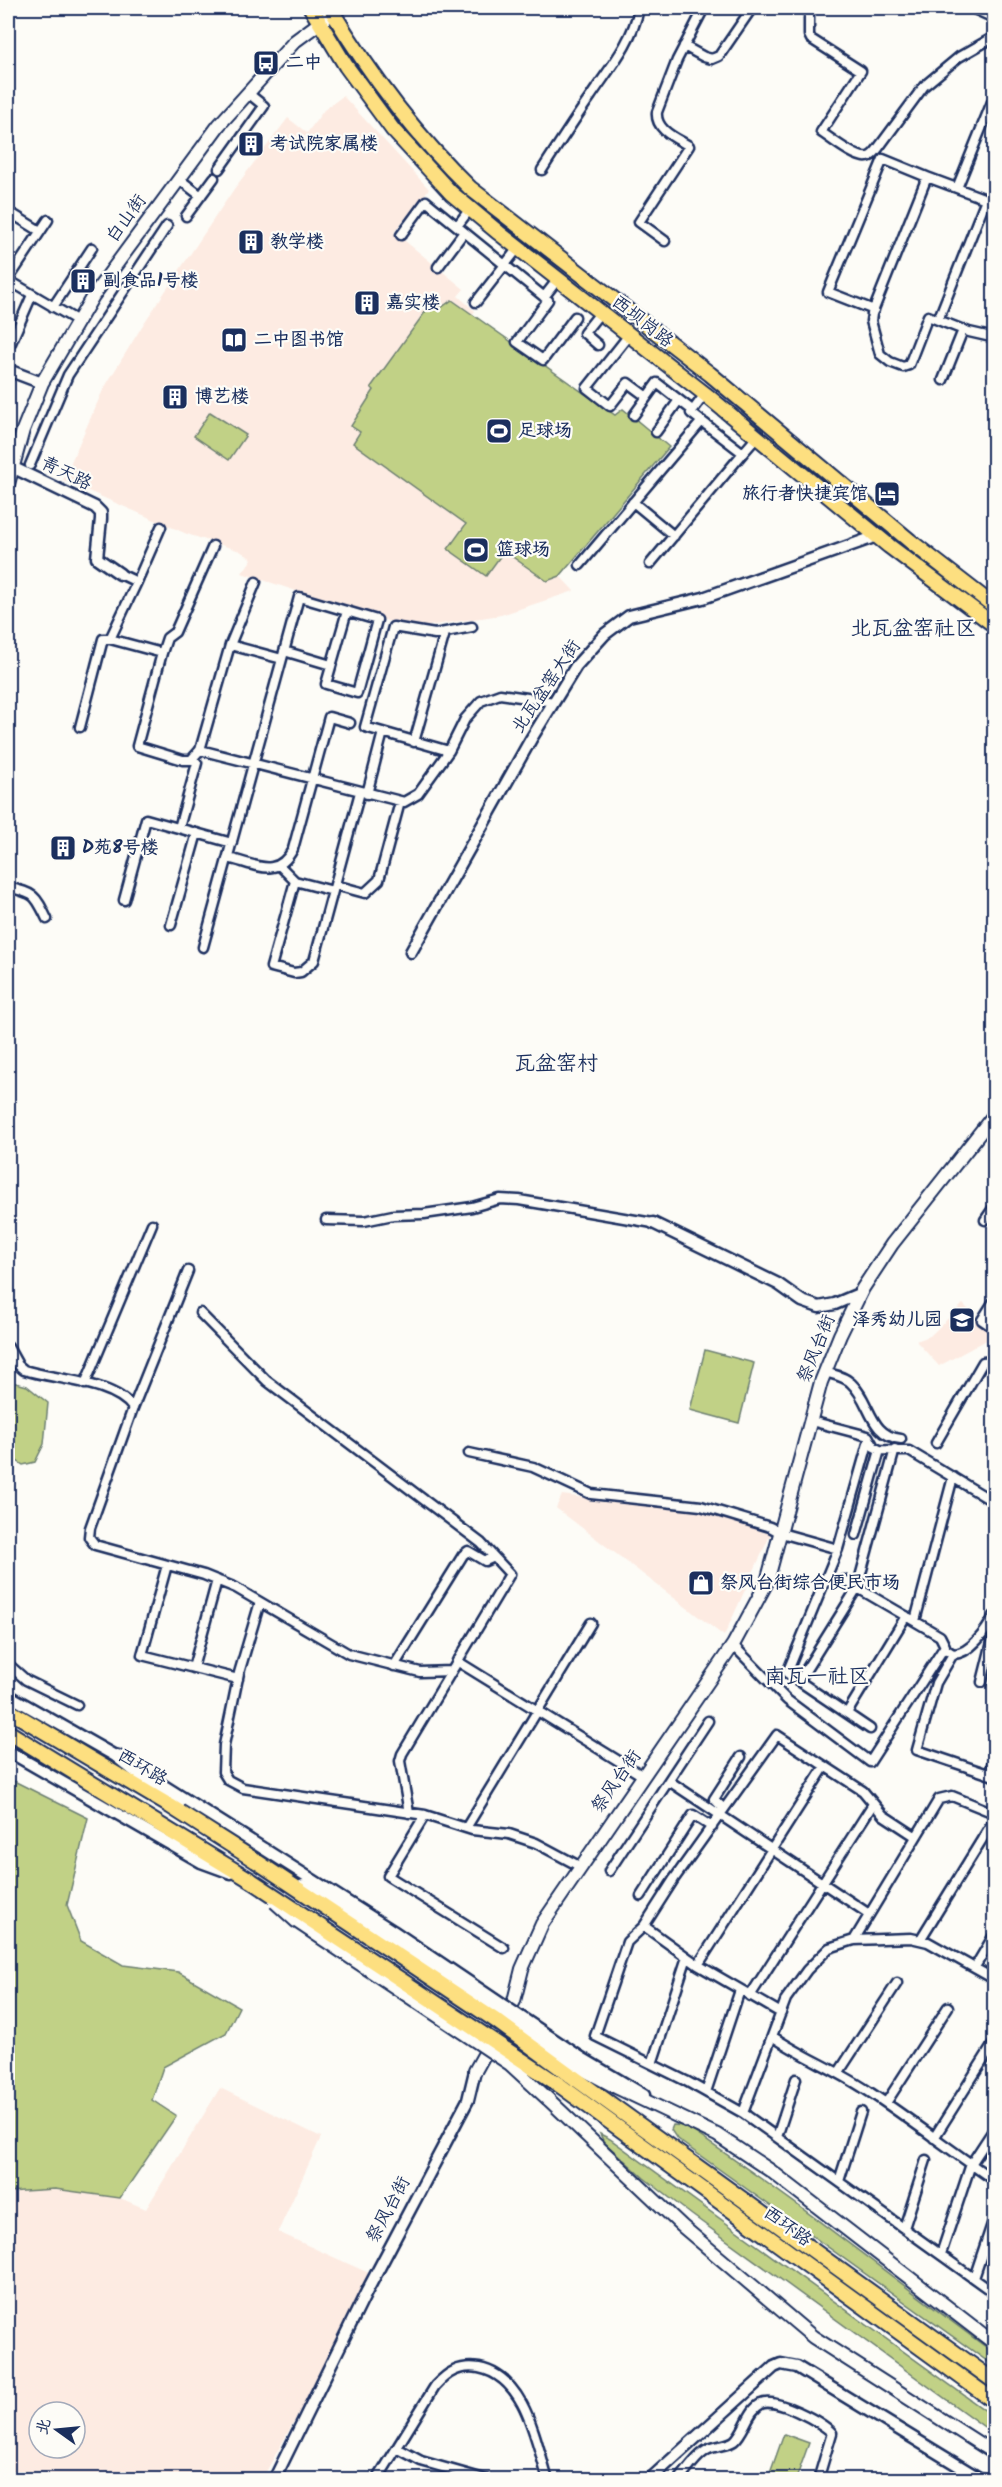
<svg xmlns="http://www.w3.org/2000/svg" width="1002" height="2487" font-family="Kalam,'LXGW WenKai TC',sans-serif">
<rect width="100%" height="100%" fill="#fdfcf7"/>
<filter id="ink" filterUnits="userSpaceOnUse"><feTurbulence type="fractalNoise" baseFrequency=".0167" numOctaves="2"/><feDisplacementMap in="SourceGraphic" scale="12" xChannelSelector="R" yChannelSelector="G"/><feConvolveMatrix kernelMatrix="1 2 1 2 8 2 1 2 1" color-interpolation-filters="sRGB"/></filter>
<g filter="url(#ink)">
<path fill="#fdebe2" fill-rule="evenodd" d="M343,96l86,93 -35,43 70,57 -6,7 17,15 -3,4 143,100 8,-6 46,38 -109,129 14,15 -73,24 -80,12 -21,-2 -158,-52 10,-14 -12,-8 -53,-17 -124,-54 40,-90 41,-67 90,-134 54,-71 19,15 17,-23z
M963,1304l31,32 -55,30 -23,-25 14,-5z
M562,1495l102,13 30,-2 78,25 -48,105 -168,-128z
M220,2088l101,49 -43,95 93,42 -54,106 -55,99 -254,1v-288l47,-3 65,9 26,11zM39,2412h36v36h-36z"/>
<path fill="#c1d186" stroke="#6e8072" stroke-width="1.5" d="M452,300l163,115 8,-6 46,38 -109,129 -13,5 -43,-30 -18,25 -38,-27 18,-25 -113,-81 7,-11 -9,-6 23,-36 -3,-3 62,-86 9,6z
M210,412l36,23 -17,25 -35,-24z
M705,1350l49,13 -15,60 -49,-13z
M8,1381l19,5 21,17 -4,41 -9,18 -12,3 -15,-10z
M8,1778l80,40 -21,87 14,36 42,24 55,7 61,35 -13,26 -63,34 -11,33 24,16 -56,82 -65,-9 -47,3z
M673,2125l12,1c107,71 206,151 309,227v13l-317,-227 -6,-9z
M600,2134l10,5 384,278v17l-302,-219 -48,-37 -40,-36z
M784,2434l25,9 -13,36h-19l-8,-3z"/>
<g fill="none" stroke-linecap="round" stroke-linejoin="round">
<defs>
<path id="minor" d="M803,8l6,5v22l2,4 50,32 -40,61c9,6 36,28 47,25 5,-1 8,-6 11,-10l45,-61 35,-29 35,-20
M684,46l20,11 8,2 7,-3 33,-48
M219,169l45,-63 -16,-13
M542,170c16,-25 32,-50 49,-74 18,-27 42,-55 48,-88
M179,179l22,17
M957,188l35,-86
M986,199l-48,121 -10,-4 -19,49 -6,2 -13,-5 -10,-8 -9,-33 1,-7 55,-137 67,25
M186,216l28,-38
M8,225l6,-10 26,16
M457,226l13,-17
M401,235l25,-34 122,99 -31,42 26,18 32,-43
M665,241l-26,-19 50,-76c-13,-8 -34,-16 -32,-34l20,-52 27,-52
M438,267l26,-35
M8,280l70,41
M8,280l40,-60
M544,297l14,-18
M476,302l42,-54
M53,307l39,-59
M874,310l-46,-18 55,-133 44,18
M938,320l31,12 22,5 3,-2
M629,335l-42,53 23,18 18,-23 19,14
M11,343l21,-48
M598,345l-14,-12 16,-20
M943,380l20,-50
M634,415l23,-32 35,27
M656,432l23,-32
M743,453l14,-16
M30,465l38,-90 99,-149
M633,502l41,34
M650,564l93,-111 -52,-40 14,-19
M580,565l122,-144
M120,574l17,8 -27,57 52,14 -25,93 46,14h8l9,-10 204,52 14,-8 31,-43 16,-32 16,-18 19,-7 54,8
M137,582l24,-55
M230,645l52,14
M284,651l47,14
M162,653l5,-15 8,-6 38,-86
M80,727l23,-88h7
M414,742l31,-109
M200,750l30,-105 26,-63
M449,751l-84,-24 28,-100 42,7 37,-7
M367,794l16,-62
M179,828l18,-65 -4,-5
M228,858c27,6 49,22 65,-9l36,-132 21,6
M280,866l15,15 38,10 -19,70 -13,11 -7,1 -23,-6 24,-86
M335,885l30,8 14,-13 21,-78
M8,887c27,7 27,7 39,32
M334,888l26,-96
M124,900l22,-81 86,24
M171,925l26,-92
M203,947l96,-350 78,23 -20,73 -31,-9 21,-73
M326,1220l38,1 29,-6 31,-1 48,-7 28,-8 19,1 134,23
M985,1220l9,-13
M188,1271l-55,137 -43,120 -1,9 6,8 109,30 32,13 113,66 71,18 31,-1
M994,1301l-12,19 12,8
M200,1313l67,68 214,162 29,31 -108,180 -2,7 9,52
M8,1347l10,18 6,5c32,10 89,11 109,38
M825,1372c9,3 19,4 26,11 20,18 18,53 50,56
M85,1384l67,-160
M811,1421l57,15 6,11 6,3 29,1 85,51
M936,1443l47,-81 11,-1
M469,1453l64,14 58,27 110,12 69,21 11,6 57,16 -51,124 83,56
M856,1535l24,-85
M838,1549l31,-109
M167,1565l-25,90 96,24
M260,1602l-21,71 -15,72 -1,27 5,8 15,8 182,27 47,15 37,4 27,9 45,24
M915,1621l38,-144
M733,1645l54,55 83,62 75,-116 -5,-10 -96,-56
M944,1648l9,6 -17,29 -19,67 77,26
M953,1654c17,0 34,-24 41,-38
M457,1661l186,115
M8,1664l18,16 51,25
M394,1666l69,-111 5,-4 17,10 9,-4
M193,1668l24,-88
M799,1681l58,-93 38,-139
M982,1682l12,-48
M847,1713l59,-97
M990,1774l4,-18
M669,1781l200,133
M724,1809l-10,-10 27,-42
M425,1815l-37,61 116,72
M466,1828l125,-205
M915,1836l-32,-21 -20,-24 -86,-56 -103,144 -30,47 -17,16 -32,94 91,45 57,32 251,180
M609,1871l99,-150
M641,1896l52,-81 19,12
M644,1926l54,39 83,48
M854,1940l85,-141 13,-3 42,17
M920,1940l74,-120
M698,1965l127,-199
M975,1967l19,-32
M750,1996l123,-192
M772,2036c32,22 68,35 99,57 42,28 82,59 123,87
M652,2064l35,-107
M839,2072l58,-89
M706,2092l34,-102
M886,2103l62,-96
M743,2113l43,-114 21,-29 22,-22 25,-8 57,-2 17,4 66,37
M777,2137l19,-58
M934,2138l60,-95
M839,2181l22,-69
M904,2228l22,-68
M941,2254l30,-90 23,-35
M974,2278l20,-60
M397,2448l24,13 67,19
M377,2480l58,-94c13,-14 24,-21 44,-18 47,9 57,74 69,112
M679,2480c8,-9 15,-21 25,-28 8,-7 21,-5 30,-11 11,-9 14,-31 27,-37 14,-7 61,18 71,29l-14,47"/>
<path id="tertiary" d="M974,8l20,9
M8,370l34,13
M12,467l83,40 6,6v6l-4,39 23,16
M411,952l120,-213 45,-73 29,-32 24,-18 74,-18 174,-62
M653,1223l125,61 24,17 17,6 16,-3 26,-11
M8,1695l116,66
M8,1751l193,111 30,11
M153,1779l111,70
M580,2057l64,38
M274,2480l93,-189 101,-191 7,-29
M649,2480l125,-113 7,-3 16,3 185,113"/>
<path id="secondary" d="M8,484l15,-54 19,-47 51,-87 126,-171 76,-84 38,-28
M117,1756l61,49
M575,2065l41,22 101,48 54,36 223,172
M475,2071l39,-70 8,-32 20,-45 191,-279 34,-63 54,-200 19,-47 23,-47 29,-44 102,-129
M548,2099l134,127 131,111 181,116"/>
<path id="primary" d="M311,8l35,58 47,64 58,63 48,40 206,161 184,152 105,79
M330,8c39,65 85,127 140,180l240,186 200,167 84,65"/>
<path id="trunk" d="M8,1710l162,96 86,55
M8,1732l244,149
M569,2074l425,307
M558,2084l436,317"/>
</defs>
<use href="#minor" stroke="#1b2f5e" stroke-width="13"/>
<use href="#tertiary" stroke="#1b2f5e" stroke-width="15"/>
<use href="#secondary" stroke="#1b2f5e" stroke-width="16"/>
<use href="#primary" stroke="#1b2f5e" stroke-width="18"/>
<use href="#trunk" stroke="#1b2f5e" stroke-width="18"/>
<use href="#minor" stroke="#fdfcf7" stroke-width="8"/>
<use href="#tertiary" stroke="#fdfcf7" stroke-width="10"/>
<use href="#secondary" stroke="#fdfcf7" stroke-width="12"/>
<use href="#primary" stroke="#fddf80" stroke-width="14"/>
<use href="#trunk" stroke="#fddf80" stroke-width="14"/>
<defs>
<path id="tertiary-bridge" d="M264,1849l129,82 187,126"/>
<path id="secondary-bridge" d="M303,1886l109,68 163,111
M275,1902l21,19 214,143 38,35"/>
<path id="trunk-bridge" d="M256,1861l242,161 71,52
M252,1881l306,203"/>
</defs>
<use href="#tertiary-bridge" stroke="#1b2f5e" stroke-width="15" stroke-linecap="butt"/>
<use href="#secondary-bridge" stroke="#1b2f5e" stroke-width="16" stroke-linecap="butt"/>
<use href="#trunk-bridge" stroke="#1b2f5e" stroke-width="18" stroke-linecap="butt"/>
<use href="#tertiary-bridge" stroke="#fdfcf7" stroke-width="10"/>
<use href="#secondary-bridge" stroke="#fdfcf7" stroke-width="12"/>
<use href="#trunk-bridge" stroke="#fddf80" stroke-width="14"/>
</g>
</g>
<defs>
<symbol id="bus-square" viewBox="-11 -11 22 22"><rect x="-9" y="-9" width="18" height="18" rx="4" fill="#1b2f5e" stroke="#fdfcf7"/><path d="M-5-6H5V4H4V6H2V4H-2V6H-4V4H-5ZM-3.5-4V0h7V-4ZM-3.5 1.2v1.5H-2V1.2ZM2 1.2v1.5H3.5V1.2Z" fill="#fff"/></symbol>
<symbol id="building-square" viewBox="-11 -11 22 22"><rect x="-9" y="-9" width="18" height="18" rx="4" fill="#1b2f5e" stroke="#fdfcf7"/><path d="M-4-6H4V6H1V3H-1V6H-4ZM-2.5-4.3h1.7v1.8h-1.7ZM.8-4.3h1.7v1.8H.8ZM-2.5-1h1.7V.8h-1.7ZM.8-1h1.7V.8H.8Z" fill="#fff"/></symbol>
<symbol id="library-square" viewBox="-11 -11 22 22"><rect x="-9" y="-9" width="18" height="18" rx="4" fill="#1b2f5e" stroke="#fdfcf7"/><path d="M-6-4Q-3-5.5-.7-3.5V5Q-3 3-6 4ZM6-4Q3-5.5 .7-3.5V5Q3 3 6 4Z" fill="#fff"/></symbol>
<symbol id="stadium-square" viewBox="-11 -11 22 22"><rect x="-9" y="-9" width="18" height="18" rx="4" fill="#1b2f5e" stroke="#fdfcf7"/><path d="M0-5a6.5 5 0 1 0 0 10a6.5 5 0 1 0 0-10ZM-3.5-1.8h7v3.6h-7Z" fill="#fff"/></symbol>
<symbol id="hotel-square" viewBox="-11 -11 22 22"><rect x="-9" y="-9" width="18" height="18" rx="4" fill="#1b2f5e" stroke="#fdfcf7"/><path d="M-6-4.5h1.5V1H6V5H4.5V3h-9V5H-6ZM-4 0a1.8 1.8 0 1 1 3.6 0ZM.5 0V-2.5h3Q6-2.5 6 0Z" fill="#fff"/></symbol>
<symbol id="school-square" viewBox="-11 -11 22 22"><rect x="-9" y="-9" width="18" height="18" rx="4" fill="#1b2f5e" stroke="#fdfcf7"/><path d="M0-5L7-2L0 1L-7-2ZM-4 1L0 2.5L4 1V4Q0 6-4 4Z" fill="#fff"/></symbol>
<symbol id="shop-square" viewBox="-11 -11 22 22"><rect x="-9" y="-9" width="18" height="18" rx="4" fill="#1b2f5e" stroke="#fdfcf7"/><path d="M-5-2.5h2.3a2.7 3.5 0 0 1 5.4 0H5L5.5 6h-11ZM-1.5-2.5h3a1.5 2.3 0 0 0-3 0Z" fill="#fff"/></symbol>
</defs>
<g fill-rule="evenodd">
<use href="#bus-square" x="251" y="48" width="30" height="30"/>
<use href="#building-square" x="236" y="129" width="30" height="30"/>
<use href="#building-square" x="236" y="227" width="30" height="30"/>
<use href="#building-square" x="68" y="266" width="30" height="30"/>
<use href="#building-square" x="352" y="288" width="30" height="30"/>
<use href="#library-square" x="219" y="325" width="30" height="30"/>
<use href="#building-square" x="160" y="382" width="30" height="30"/>
<use href="#stadium-square" x="484" y="416" width="30" height="30"/>
<use href="#hotel-square" x="872" y="479" width="30" height="30"/>
<use href="#stadium-square" x="461" y="535" width="30" height="30"/>
<use href="#building-square" x="48" y="833" width="30" height="30"/>
<use href="#school-square" x="947" y="1305" width="30" height="30"/>
<use href="#shop-square" x="686" y="1568" width="30" height="30"/>
</g>
<g text-anchor="middle" dominant-baseline="central" stroke-width="4.5" stroke-linejoin="round" paint-order="stroke">
<g font-size="18" font-weight="bold" fill="#1b2f5e" stroke="#fdfcf7" text-anchor="start">
<text x="286" y="63">二中</text>
<text x="270" y="144">考试院家属楼</text>
<text x="270" y="242">教学楼</text>
<text x="103" y="281">副食品1号楼</text>
<text x="386" y="303">嘉实楼</text>
<text x="254" y="340">二中图书馆</text>
<text x="195" y="397">博艺楼</text>
<text x="518" y="431">足球场</text>
<text x="868" y="494" text-anchor="end">旅行者快捷宾馆</text>
<text x="496" y="550">篮球场</text>
<text x="82" y="848">D苑8号楼</text>
<text x="942" y="1320" text-anchor="end">泽秀幼儿园</text>
<text x="720" y="1583">祭风台街综合便民市场</text>
</g>
<g font-size="18" fill="#1b2f5e" stroke="#fdfcf7">
<text transform="translate(127 219) rotate(-54)">白山街</text>
<text transform="translate(642 322) rotate(38)">西坝岗路</text>
<text transform="translate(66 474) rotate(26)">青天路</text>
<text transform="translate(547 687) rotate(-56)">北瓦盆窑大街</text>
<text transform="translate(817 1349) rotate(-68)">祭风台街</text>
<text transform="translate(142 1768) rotate(31)">西环路</text>
<text transform="translate(617 1782) rotate(-55)">祭风台街</text>
<text transform="translate(389 2210) rotate(-62)">祭风台街</text>
<text transform="translate(787 2227) rotate(36)">西环路</text>
</g>
<g font-size="21" fill="#1b2f5e" stroke="#fdfcf7">
<text x="913" y="629">北瓦盆窑社区</text>
<text x="556" y="1064">瓦盆窑村</text>
<text x="817" y="1677">南瓦一社区</text>
</g>
</g>
<rect width="1002" height="2487" fill="none" stroke="#fdfcf7" stroke-width="30"/>
<rect x="15" y="15" width="972" height="2457" fill="none" stroke="#1b2f5e" stroke-width="2" filter="url(#ink)"/>
<g transform="translate(57 2430) rotate(285)"><circle r="28" fill="#fdfcf7" stroke="#a3aaba" stroke-width="1.5"/>
<path d="M0-4.5L10 22L0 15L-10 22Z" fill="#1b2f5e"/>
<text y="-9" font-size="16" font-weight="bold" text-anchor="middle" fill="#1b2f5e">北</text>
</g>
</svg>
